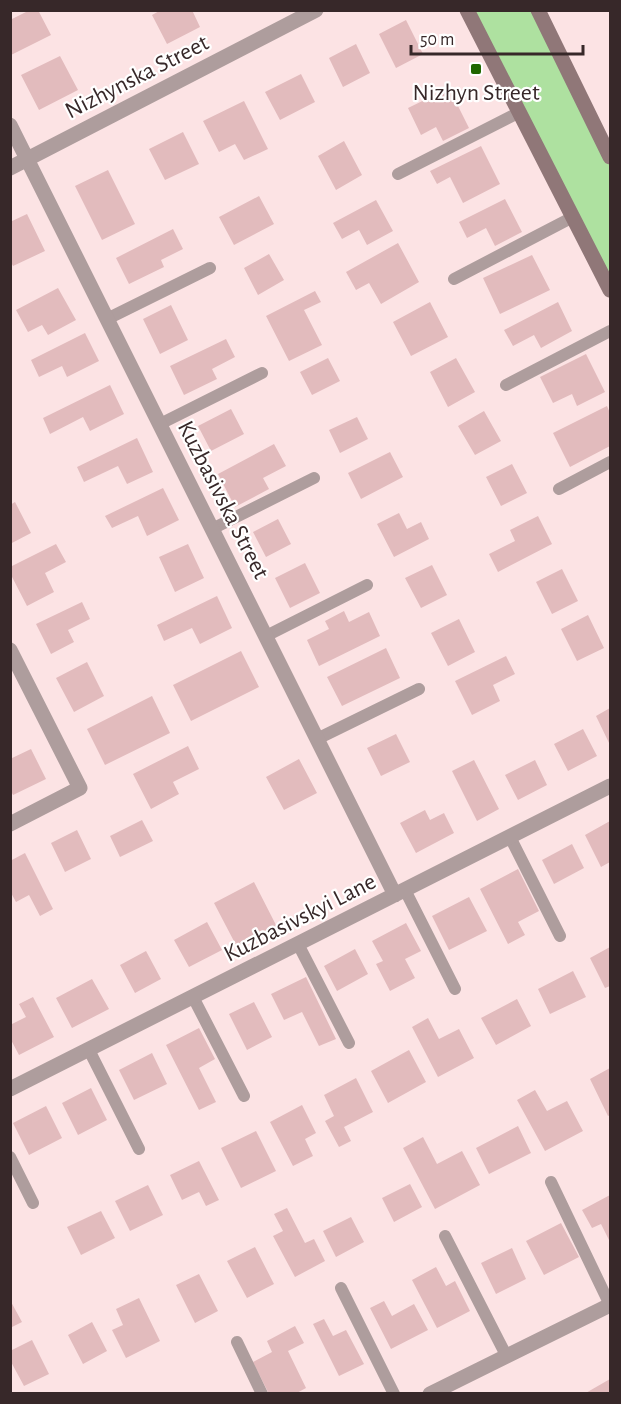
<svg xmlns="http://www.w3.org/2000/svg" width="621" height="1404" font-family="'Alegreya Sans',sans-serif">
<rect width="100%" height="100%" fill="#fce3e4"/>
<path fill="#aee1a0" d="M468,11h70l72,146v134z"/>
<path fill="#e2bbbd" d="M30,10h8l13,25 -40,20 -1,-35z
M161,10h31l8,17 -33,17 -15,-29z
M406,20l17,34 -27,14 -17,-34z
M356,44l14,29 -27,14 -14,-29z
M60,56l18,34 -39,20 -18,-35z
M301,74l14,28 -35,18 -15,-28z
M449,88l20,40 -26,13 -7,-14 -15,8 -13,-27z
M244,101l24,48 -24,11 -9,-16 -16,8 -16,-31z
M183,132l16,32 -34,16 -16,-31z
M344,141l18,34 -26,15 -18,-34z
M481,146l19,38 -37,19 -13,-26 -13,7 -7,-13z
M108,170l27,54 -33,16 -27,-54z
M259,196l15,28 -40,21 -15,-28z
M505,199l17,33 -27,14 -9,-18 -19,10 -8,-16z
M376,200l17,31 -26,14 -8,-15 -17,9 -9,-16z
M27,214l18,37 -32,15 -3,-6v-38z
M173,229l10,20 -22,11 3,7 -35,17 -13,-26z
M398,243l21,39 -38,22 -12,-21 -13,7 -10,-18z
M269,254l15,26 -26,15 -14,-27z
M532,255l18,35 -50,24 -17,-36z
M58,288l18,32 -28,15 -6,-10 -14,7 -12,-22z
M315,291l6,11 -17,8 18,35 -33,16 -23,-45z
M430,302l18,35 -37,19 -18,-34z
M558,302l14,29 -31,17 -7,-13 -21,11 -9,-16z
M171,305l17,35 -28,14 -17,-35z
M85,333l14,28 -32,16 -5,-11 -23,11 -8,-17z
M226,339l9,18 -23,12 5,10 -33,16 -14,-29z
M586,354l19,38 -28,14 -5,-12 -19,9 -13,-26z
M328,358l12,23 -28,14 -12,-23z
M456,358l19,34 -27,15 -18,-35z
M110,385l14,29 -34,17 -7,-14 -33,17 -7,-16z
M607,406l3,7v33l-40,21 -17,-34z
M231,409l13,25 -33,17 -13,-25z
M484,411l17,30 -26,14 -17,-29z
M357,417l11,22 -28,14 -11,-23z
M137,438l16,34 -26,12 -9,-18 -34,16 -7,-15z
M274,444l12,22 -23,12 6,11 -34,18 -17,-33z
M390,452l13,25 -42,22 -13,-26z
M512,464l15,29 -26,13 -15,-29z
M163,488l16,32 -32,16 -9,-20 -26,12 -7,-12z
M15,502l16,31 -21,11v-39z
M399,513l8,16 14,-7 8,17 -35,18 -17,-33z
M538,516l14,28 -54,28 -9,-18 26,-13 -5,-11z
M278,519l13,25 -25,13 -13,-25z
M56,544l10,18 -21,11 9,19 -27,14 -17,-33v-6z
M188,544l16,34 -29,14 -16,-35z
M305,563l15,30 -30,15 -15,-30z
M432,565l15,30 -26,13 -16,-30z
M562,569l16,32 -26,13 -16,-32z
M217,596l15,32 -32,16 -8,-16 -28,13 -7,-16z
M82,602l8,17 -22,11 6,12 -23,12 -15,-30z
M344,611l5,11 20,-10 11,24 -61,30 -12,-26 22,-11 -4,-8z
M588,615l16,33 -27,13 -16,-32z
M459,619l16,33 -27,14 -17,-33z
M386,648l14,30 -58,28 -15,-29z
M241,651l18,36 -68,34 -18,-36z
M506,656l9,18 -22,11 7,16 -28,14 -17,-34z
M87,662l17,34 -30,16 -18,-34z
M152,696l18,37 -65,32 -18,-36z
M610,708v37l-14,-29z
M583,729l14,27 -29,15 -14,-27z
M396,734l14,28 -29,14 -14,-28z
M188,746l11,23 -26,13 6,12 -28,15 -18,-35z
M31,749l15,30 -33,16 -3,-6v-30z
M299,759l18,34 -33,17 -18,-33z
M474,760l25,49 -22,12 -25,-50z
M535,760l12,25 -29,15 -13,-25z
M425,810l5,10 14,-7 10,20 -38,20 -16,-30z
M142,820l11,21 -33,16 -10,-21z
M610,821v41l-9,5 -16,-32z
M77,830l14,29 -26,13 -14,-29z
M572,844l12,24 -30,16 -12,-24z
M25,853l28,56 -13,7 -11,-21 -13,7 -6,-11v-30z
M518,869l21,42 -21,11 7,13 -17,9 -28,-55z
M254,882l23,45 -40,20 -23,-44z
M469,897l18,34 -38,19 -17,-34z
M207,922l15,28 -33,17 -15,-27z
M406,923l15,28 -16,8 10,19 -25,13 -14,-27 7,-3 -11,-20z
M610,947v39l-5,2 -15,-30z
M355,949l13,25 -31,17 -13,-25z
M146,951l15,28 -26,14 -15,-28z
M573,971l13,26 -36,17 -12,-25z
M306,977l30,62 -17,7 -17,-34 -18,8 -13,-26z
M92,979l17,30 -37,19 -16,-30z
M33,997l21,40 -35,18 -9,-17v-13l16,-8 -7,-13z
M517,999l14,27 -35,19 -15,-27z
M254,1002l18,35 -25,13 -18,-36z
M428,1018l11,21 20,-10 15,29 -36,19 -26,-50z
M199,1028l16,31 -16,9 17,34 -17,8 -33,-65z
M409,1050l17,32 -38,21 -17,-32z
M152,1053l15,31 -33,16 -15,-30z
M610,1068v47l-2,1 -18,-37z
M356,1078l17,34 -29,15 7,14 -12,6 -14,-26 9,-5 -10,-21z
M91,1088l16,32 -29,15 -16,-32z
M535,1090l12,21 20,-10 16,30 -38,20 -28,-51z
M302,1105l14,28 -11,6 8,17 -20,10 -23,-44z
M46,1106l16,32 -33,17 -16,-32z
M518,1126l13,27 -42,21 -13,-26z
M256,1131l20,40 -35,17 -20,-40z
M423,1137l14,27 25,-13 18,34 -45,24 -32,-61z
M199,1161l20,39 -13,6 -7,-14 -17,8 -12,-25z
M410,1184l12,23 -28,15 -12,-24z
M148,1185l15,30 -33,16 -15,-30z
M610,1195v47l-9,-18 -9,4 -10,-18z
M287,1208l18,35 9,-4 11,22 -30,16 -22,-41 10,-5 -9,-17z
M101,1211l14,27 -34,17 -14,-28z
M351,1217l13,25 -28,15 -13,-26z
M561,1223l18,34 -35,18 -18,-34z
M255,1247l19,37 -27,14 -20,-37z
M512,1248l14,31 -30,15 -15,-31z
M436,1267l10,19 9,-5 15,30 -33,17 -25,-48z
M199,1274l19,37 -23,12 -19,-38z
M139,1298l21,43 -34,17 -14,-28 11,-5 -7,-16z
M10,1300l12,22 -12,6z
M384,1301l8,15 22,-12 14,26 -37,19 -21,-41z
M324,1319l9,17 13,-6 18,34 -25,12 -26,-52z
M92,1322l15,29 -24,13 -15,-29z
M295,1326l9,17 -16,8 18,37 -11,6h-26l-16,-32 19,-10 -5,-11z
M32,1340l17,34 -25,12 -14,-26v-9z
M610,1379v15h-26z"/>
<g fill="none" stroke-linecap="round" stroke-linejoin="round">
<path stroke="#ae9d9d" stroke-width="12" d="M398,174l122,-62
M454,279l119,-62
M107,319l103,-51
M506,385l104,-54
M160,424l102,-51
M559,489l51,-27
M212,529l102,-51
M266,636l101,-51
M317,739l102,-50
M510,837l50,99
M405,890l50,99
M298,944l51,99
M193,997l51,99
M89,1050l50,99
M10,1157l23,46
M551,1182l59,123
M445,1236l61,119
M341,1288l53,106
M237,1342l25,52"/>
<path stroke="#ae9d9d" stroke-width="15" d="M10,125l385,770
M10,168l306,-158
M10,650l70,138 -70,36
M10,1089l600,-303
M430,1394l180,-89"/>
<path stroke="#907778" stroke-width="15" d="M467,10l143,280
M538,10l72,147"/>
</g>
<rect fill="#206700" stroke="#fff" stroke-width="2" x="470" y="63" width="12" height="12" rx="3"/>
<g text-anchor="middle" dominant-baseline="central" stroke-width="4.5" stroke-linejoin="round" paint-order="stroke">
<g font-size="24" fill="#372829" stroke="#fff">
<text transform="translate(137 77) rotate(-27)">Nizhynska Street</text>
<text transform="translate(223 500) rotate(63)">Kuzbasivska Street</text>
<text transform="translate(300 918) rotate(-27)">Kuzbasivskyi Lane</text>
</g>
<g font-size="24" fill="#372829" stroke="#fff">
<text x="476" y="93">Nizhyn Street</text>
</g>
</g>
<rect width="621" height="1404" fill="none" stroke="#372829" stroke-width="24"/>
<path d="M411 45v9h172v-9" fill="none" stroke="#372829" stroke-width="3"/>
<text x="420" y="45" font-size="18" fill="#372829" stroke="#ffffff" stroke-width="4.5" paint-order="stroke">50 m</text>
</svg>
